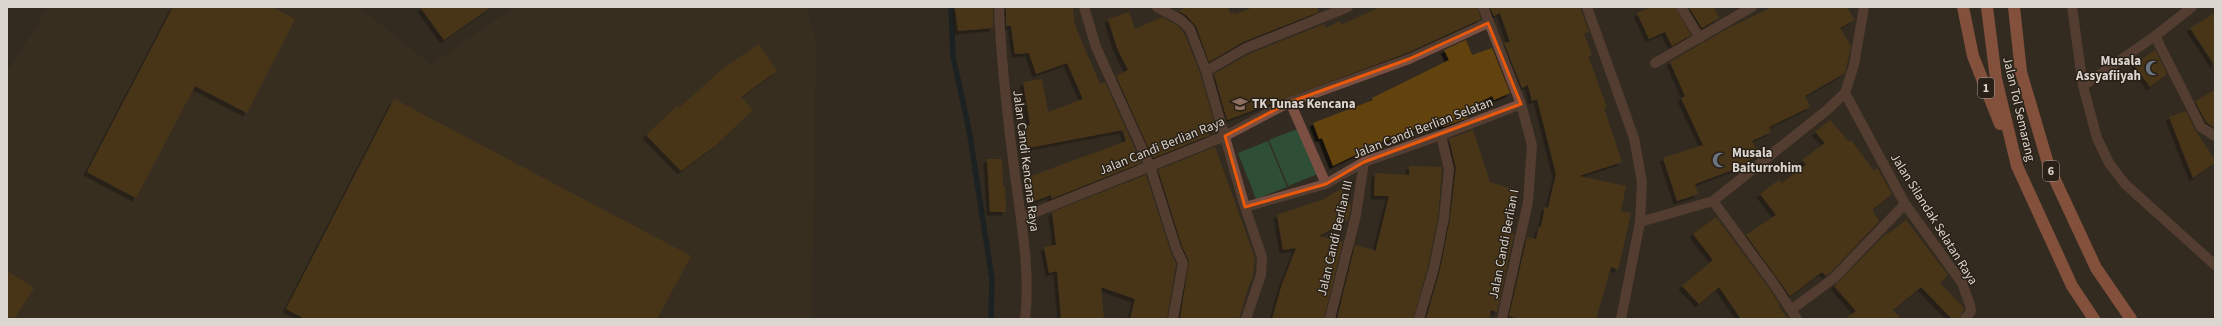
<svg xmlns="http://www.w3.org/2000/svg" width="2222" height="326" font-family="'Source Sans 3',sans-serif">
<defs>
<filter id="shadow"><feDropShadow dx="-3.5" dy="3.5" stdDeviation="0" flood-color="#0009"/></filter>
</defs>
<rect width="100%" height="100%" fill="#332b21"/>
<path fill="#3e3121" d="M49,7h310l72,58 83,-58h293l9,38 -4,274h-805v-247z"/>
<path fill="#2e4e36" d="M1300,128l18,46 -30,12 -19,-46z
M1268,141l19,46 -31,12 -18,-46z"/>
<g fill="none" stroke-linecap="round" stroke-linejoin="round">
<path stroke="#001525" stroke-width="5.5" d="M951,7l2,49 16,74 23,149 -1,40"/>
</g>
<path fill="#624211" filter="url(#shadow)" d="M173,7h99l23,12 -48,94 -52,-27 -59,112 -49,-26z
M420,7h71l-47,33z
M955,7h38v21l-35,3z
M1006,7h67l1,14 5,14 21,49 5,-2 36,81 -90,36v-4l-16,6 -9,-23 100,-37 -3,-11 -95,18 -4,-22 6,-1 -7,-43 19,-3 6,33 35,-13 -16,-36 -31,11 -7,-21 -14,1 -4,-28h-5z
M1186,7h42l3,7 3,-2 1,2 19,-7h63l2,5 -76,30 -34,20 -13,-36 -10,-11 -8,-4z
M1380,7h97l4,12 -74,34 -180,67 -13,-46 35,-20 75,-30 2,4 14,-7 1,4z
M1490,7h90l9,25 -5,2 8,21 -4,1 19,51 -3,1 18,54 -43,14 47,10 -5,25 10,2 -13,57 -7,-3 -15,52h-77l-10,-3 18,-79 9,2 3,-12h2l4,-20 3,1 8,-34 -19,-75 -5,2 -4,-16 -6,3 -18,-45 6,-1 -10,-29 -6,3z
M1651,7h24l16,28 -19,11 -7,-14 -16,7 -12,-26z
M1689,7h25l5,11 -17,10z
M1772,7h75l7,13 -14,8 11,18 -6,27 -40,23 5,11 -41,20 2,5 -19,9 7,14 -24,14 -40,15 3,10 -21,7 -14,-43 40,-13 -22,-47 4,-2 -15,-34 55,-32z
M1129,12l6,17 27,-12 15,8 7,8 16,40 15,52 -3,1 3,5 -6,2 1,2 -57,23 -37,-82 12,-6 -11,-22 -9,-29z
M2215,13v53l-25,-38z
M1466,40l6,15 20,-7 18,45 -16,7 -2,-4 -27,13 3,9 -25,9 -3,-7 -31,11 -22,10 -1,-1 -53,26 -11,-28 -3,1 -6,-16 60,-23 -1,-2 77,-38 -5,-10z
M759,44l18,27 -36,26 12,13 -38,36 -34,25 -35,-36 31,-29 2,2 43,-39z
M2155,50l12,24 -17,13 -16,-22z
M2215,90v36l-2,1 -7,-5 -11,-21z
M394,99l297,157 -34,63h-352l-19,-10z
M2186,111l9,19 20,30v3l-22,15 -24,-61z
M1830,120l19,22 2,-2 23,31 3,-3 15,26 -20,16 7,11 -49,52 -4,3 -4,-4 -32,24 -44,-61 30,-20 -16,-21 19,-14 3,3 24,-18 -4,-5 23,-17 -10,-11z
M1473,130l17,52 28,9 -13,40 9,3 -17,78 -6,-2 -2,9h-63l14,-49 10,-51 6,-51 -7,-29z
M1215,147l40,111 -3,22 -2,2 -11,37h-59l9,-58 -7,-15 -24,-76z
M987,159h15l1,28 2,-1 1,26h-16z
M1409,166l33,1v2l-4,48 -10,49 -15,53h-76l18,-74 19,5 1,3 14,-57h-15l1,-23 34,2z
M1146,175l24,75 6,14 -9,55h-37l5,-20 -34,-12 3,32h-43l-4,-48 -8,2 -5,-26 12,-2 -4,-33z
M1341,189l10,17 -3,14 -29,16 24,6 -19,77h-52l10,-35 14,-36 -13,2 -6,-35 47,-16z
M1716,217l53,71 11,17 -2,1 10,13h-47l-22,-32 -20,17 -17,-18 31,-26 -20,-26z
M1906,220l42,55 -8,8 24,25 -5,11h-7l-31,-32 -28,23 8,9h-55l10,-8 -22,-25 53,-53 1,1z
M7,271l27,17 -20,31h-7z"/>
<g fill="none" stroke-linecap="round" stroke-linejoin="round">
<path stroke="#7b5043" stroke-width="10" d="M999,7c2,54 8,107 15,160 6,49 17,103 11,152
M1084,7l12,40 54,119 26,82 7,15 -10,56
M1157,7l24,13 9,9 16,42 39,136 17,50 -1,18 -15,44
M1483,7l38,97 11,41 -4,57 -26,117
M1587,7l47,131 8,44 -2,40 -19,97
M1681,7l19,31
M1864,7l-10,58 -9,28 60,111 57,79 8,22 1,6 -6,8
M2072,7l11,79 14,52 12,25 16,21 90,81
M2155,36l46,91 14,9
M1655,63l97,-56
M1206,71l40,-23 102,-41
M2083,86l72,-50 37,-29
M1290,102l36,82
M1713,201l61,83 23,35
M1245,207l81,-23 38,-22 77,-27 80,-31
M1021,218l204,-82 65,-34 119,-43 79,-36
M1640,222l73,-21 114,-91 18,-17
M1791,310l43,-32 71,-74
M1330,319l26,-104 8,-53
M1419,319l15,-51 10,-50 5,-49 -8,-34"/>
<path stroke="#e47c5c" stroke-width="12" d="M1963,7l10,49 27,68
M1987,7l9,72 21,87 55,120 22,33
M2014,7l7,65 28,95 47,101 35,51"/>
</g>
<path d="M0 0H2222V326H0ZM1488,23l33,81 -157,58 -38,22 -81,23 -20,-71 65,-34 119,-43z" fill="#332b21" fill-opacity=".55" fill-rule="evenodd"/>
<path fill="none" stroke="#e8590c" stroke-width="3" stroke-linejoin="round" d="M1488,23l33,81 -157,58 -38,22 -81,23 -20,-71 65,-34 119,-43z"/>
<defs>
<symbol id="mosque-bare" viewBox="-9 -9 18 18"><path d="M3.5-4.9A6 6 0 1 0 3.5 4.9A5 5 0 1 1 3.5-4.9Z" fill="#6b7280" stroke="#292117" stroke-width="2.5" paint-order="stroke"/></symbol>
<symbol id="school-bare" viewBox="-9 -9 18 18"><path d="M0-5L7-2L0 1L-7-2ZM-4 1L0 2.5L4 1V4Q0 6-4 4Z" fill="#8d6e63" stroke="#292117" stroke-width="2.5" paint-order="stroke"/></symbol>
</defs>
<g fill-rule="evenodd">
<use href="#mosque-bare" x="2142" y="57" width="22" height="22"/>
<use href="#school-bare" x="1229" y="93" width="22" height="22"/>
<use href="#mosque-bare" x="1709" y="149" width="22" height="22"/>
</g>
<g text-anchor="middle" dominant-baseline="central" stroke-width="3" stroke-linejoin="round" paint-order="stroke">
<g fill="#292117" stroke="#a6a098" stroke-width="1">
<rect x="1978" y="78" width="16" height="20" rx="3"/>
<rect x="2043" y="161" width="16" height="20" rx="3"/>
</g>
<g font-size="12" font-weight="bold" fill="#dcd6d0">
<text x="1986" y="88">1</text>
<text x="2051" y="171">6</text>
</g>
<g font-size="13" font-weight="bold" fill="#dcd6d0" stroke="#292117" text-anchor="start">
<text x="2141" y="61" text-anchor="end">Musala<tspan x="2141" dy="15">Assyafiiyah</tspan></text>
<text x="1252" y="104">TK Tunas Kencana</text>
<text x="1732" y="153">Musala<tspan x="1732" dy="15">Baiturrohim</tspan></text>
</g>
<g font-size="13" fill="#dcd6d0" stroke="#292117">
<text transform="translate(2019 109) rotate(77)">Jalan Tol Semarang</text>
<text transform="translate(1423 128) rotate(-21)">Jalan Candi Berlian Selatan</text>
<text transform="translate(1162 146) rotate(-22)">Jalan Candi Berlian Raya</text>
<text transform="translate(1026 161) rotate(83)">Jalan Candi Kencana Raya</text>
<text transform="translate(1934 219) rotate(58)">Jalan Silandak Selatan Raya</text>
<text transform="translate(1335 238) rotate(-77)">Jalan Candi Berlian III</text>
<text transform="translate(1504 244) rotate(-79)">Jalan Candi Berlian I</text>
</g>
</g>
<rect width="2222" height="326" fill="none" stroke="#dcd6d0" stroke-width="16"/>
</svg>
